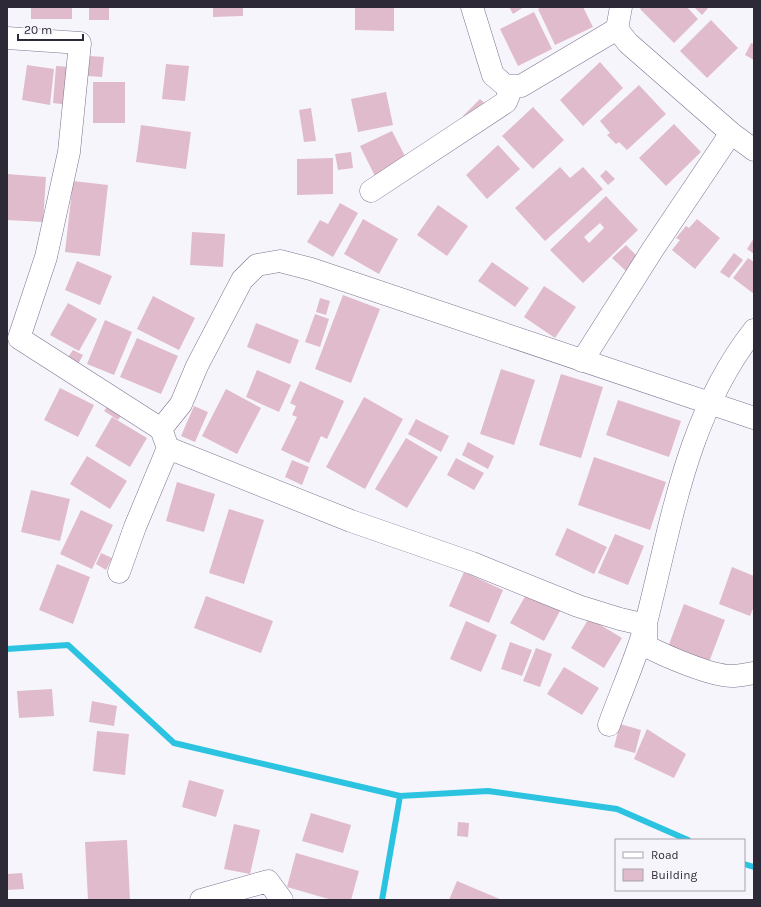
<svg xmlns="http://www.w3.org/2000/svg" width="761" height="907" font-family="Karla,sans-serif">
<rect width="100%" height="100%" fill="#f7f5fc"/>
<g fill="none" stroke-linecap="round" stroke-linejoin="round">
<path stroke="#2cc3e1" stroke-width="6" d="M7,649l61,-4 106,98 226,53 88,-5 129,18 71,31
M744,864l10,3
M382,900l18,-104"/>
</g>
<path fill="#e0bbcb" fill-rule="evenodd" d="M31,7h41v12h-41z
M89,7h20v13h-20z
M213,7h30v9l-30,1z
M355,7h39v24l-39,-1z
M509,7h15l-11,7z
M542,7h41l10,20 -38,18 -17,-36z
M642,7h45l11,12 -24,24 -34,-34z
M694,7h15l-7,8z
M534,12l18,37 -34,17 -18,-37z
M711,20l27,28 -31,30 -27,-27z
M751,43l3,1v16l-9,-5z
M90,56l14,1 -2,20 -14,-1z
M600,62l23,26 -40,38 -23,-26z
M166,64l23,2 -4,35 -23,-2z
M27,65l27,4 -4,36 -28,-5z
M56,66l16,1 -4,38 -15,-2z
M93,82h32v41h-32z
M639,85l27,29 -39,36 -8,-8 -3,2 -9,-9 3,-2 -10,-12z
M386,92l7,33 -35,7 -7,-33z
M480,99l9,8 -18,17 -8,-8z
M533,107l31,33 -31,29 -31,-33z
M311,108l5,33 -12,1 -5,-32z
M674,124l27,28 -35,34 -27,-28z
M141,125l50,7 -5,37 -50,-7z
M392,131l15,29 -32,16 -15,-30z
M498,145l22,24 -33,30 -21,-24z
M351,152l2,16 -15,2 -3,-16z
M333,158v36l-36,1v-36z
M560,167l10,11 13,-11 20,22 -58,52 -30,-33z
M606,170l9,9 -7,6 -8,-9z
M7,174l39,3 -3,45 -36,-2z
M73,181l35,4 -8,71 -35,-4z
M606,196l32,34 -55,53 -33,-33zM600,223l4,5 -15,15 -5,-6z
M340,203l18,10 -25,44 -26,-15 13,-22 8,4z
M438,205l30,21 -21,30 -30,-21z
M363,219l35,20 -19,35 -35,-20z
M697,219l23,19 -25,31 -23,-19 8,-10 -4,-2 10,-12 3,2z
M192,232l33,2 -2,33 -33,-2z
M754,238v16l-7,-5z
M626,245l14,14 -13,13 -15,-14z
M734,253l9,7 -14,18 -9,-6z
M748,258l6,4v32l-21,-16z
M77,261l35,15 -12,29 -35,-15z
M492,262l37,26 -14,19 -37,-26z
M544,286l32,21 -21,31 -31,-21z
M343,295l37,14 -29,74 -36,-14z
M153,296l42,22 -16,32 -42,-21z
M320,298l10,3 -4,14 -10,-3z
M68,303l29,16 -18,32 -29,-16z
M315,314l14,5 -9,28 -15,-5z
M105,320l27,12 -18,43 -27,-11z
M256,323l43,17 -9,24 -43,-17z
M137,338l41,18 -17,38 -41,-17z
M73,350l10,5 -6,11 -11,-6z
M501,369l34,11 -21,65 -34,-11z
M257,370l34,15 -12,27 -33,-15z
M561,374l42,13 -22,71 -42,-13z
M300,381l44,20 -17,38 -6,-3 -12,27 -28,-13 16,-33 -5,-2 4,-9 -6,-3z
M60,388l34,17 -16,32 -34,-17z
M226,389l35,19 -24,46 -35,-18z
M364,397l39,22 -38,70 -39,-22z
M618,400l63,21 -12,36 -63,-22z
M109,404l14,9 -5,7 -14,-9z
M194,406l14,6 -13,30 -14,-6z
M112,417l35,21 -17,29 -35,-21z
M416,419l33,17 -8,16 -33,-18z
M406,438l32,19 -31,51 -32,-19z
M468,442l26,14 -6,13 -26,-14z
M87,456l40,25 -17,28 -40,-25z
M594,457l72,25 -16,48 -72,-25z
M456,458l28,15 -10,17 -27,-15z
M292,460l17,7 -7,18 -17,-8z
M177,482l38,12 -11,38 -38,-11z
M31,490l39,9 -10,42 -39,-9z
M229,509l35,11 -20,64 -35,-11z
M81,510l32,15 -21,44 -32,-15z
M567,528l40,19 -13,27 -39,-19z
M615,534l29,12 -16,39 -30,-12z
M101,553l11,5 -6,12 -10,-6z
M57,564l33,13 -17,47 -34,-14z
M732,567l22,9v30l-4,10 -31,-12z
M464,572l39,18 -14,33 -40,-17z
M527,593l33,18 -16,30 -34,-18z
M206,596l67,25 -12,32 -67,-25z
M684,604l41,16 -16,42 -41,-15z
M589,618l33,20 -18,30 -33,-20z
M466,621l31,14 -16,37 -31,-13z
M510,642l22,8 -10,26 -21,-7z
M536,648l16,6 -12,33 -17,-6z
M564,667l35,21 -17,27 -35,-21z
M52,689l2,27 -35,2 -2,-27z
M92,701l25,5 -3,20 -25,-4z
M620,724l21,6 -6,23 -21,-6z
M647,729l39,25 -12,24 -40,-19z
M97,731l32,3 -4,41 -32,-4z
M189,780l35,10 -8,27 -34,-10z
M311,813l40,12 -8,28 -41,-12z
M458,822l11,1 -1,14 -11,-1z
M234,824l26,6 -10,44 -26,-5z
M127,840l3,60h-42l-3,-58z
M296,853l63,18 -8,29h-19l-45,-13z
M22,873l2,16 -17,1v-16z
M457,881l45,19h-53z"/>
<g fill="none" stroke-linecap="round" stroke-linejoin="round">
<defs>
<path id="street" d="M621,7l-4,22 11,14 103,90 23,17
M7,38l73,5 -11,109 -23,105 -27,81 142,91 7,19 -33,79 -16,45
M506,86h15l96,-57
M371,191l135,-89 3,-7 -3,-9 -13,-11 -21,-68
M582,361l71,-112 78,-116
M161,429l20,-25 16,-38 45,-86 15,-15 23,-4 31,8 443,149
M168,448l183,73 121,42 106,43 42,13 26,6
M646,625v21c19,10 65,30 86,30 7,0 15,-2 22,-3
M609,725c12,-34 28,-68 37,-102 26,-102 41,-208 108,-293
M201,900l67,-19 14,19"/>
</defs>
<use href="#street" stroke="#7d7391" stroke-width="23"/>
<use href="#street" stroke="#fff" stroke-width="22"/>
</g>
<rect width="761" height="907" fill="none" stroke="#2e2936" stroke-width="16"/>
<rect x="615" y="839" width="130" height="52" fill="#f7f5fc" stroke="#a7a3ad"/>
<rect x="623" y="852" width="20" height="6" fill="#ffffff" stroke="#a7a3ad"/>
<text x="651" y="859" font-size="12" fill="#2e2936">Road</text>
<rect x="623" y="869" width="20" height="12" fill="#e0bbcb" stroke="#a7a3ad"/>
<text x="651" y="879" font-size="12" fill="#2e2936">Building</text>
<path d="M18 34v6h65v-6" fill="none" stroke="#2e2936" stroke-width="2"/>
<text x="24" y="34" font-size="12" fill="#2e2936" stroke="#f7f5fc" stroke-width="3" paint-order="stroke">20 m</text>
</svg>
